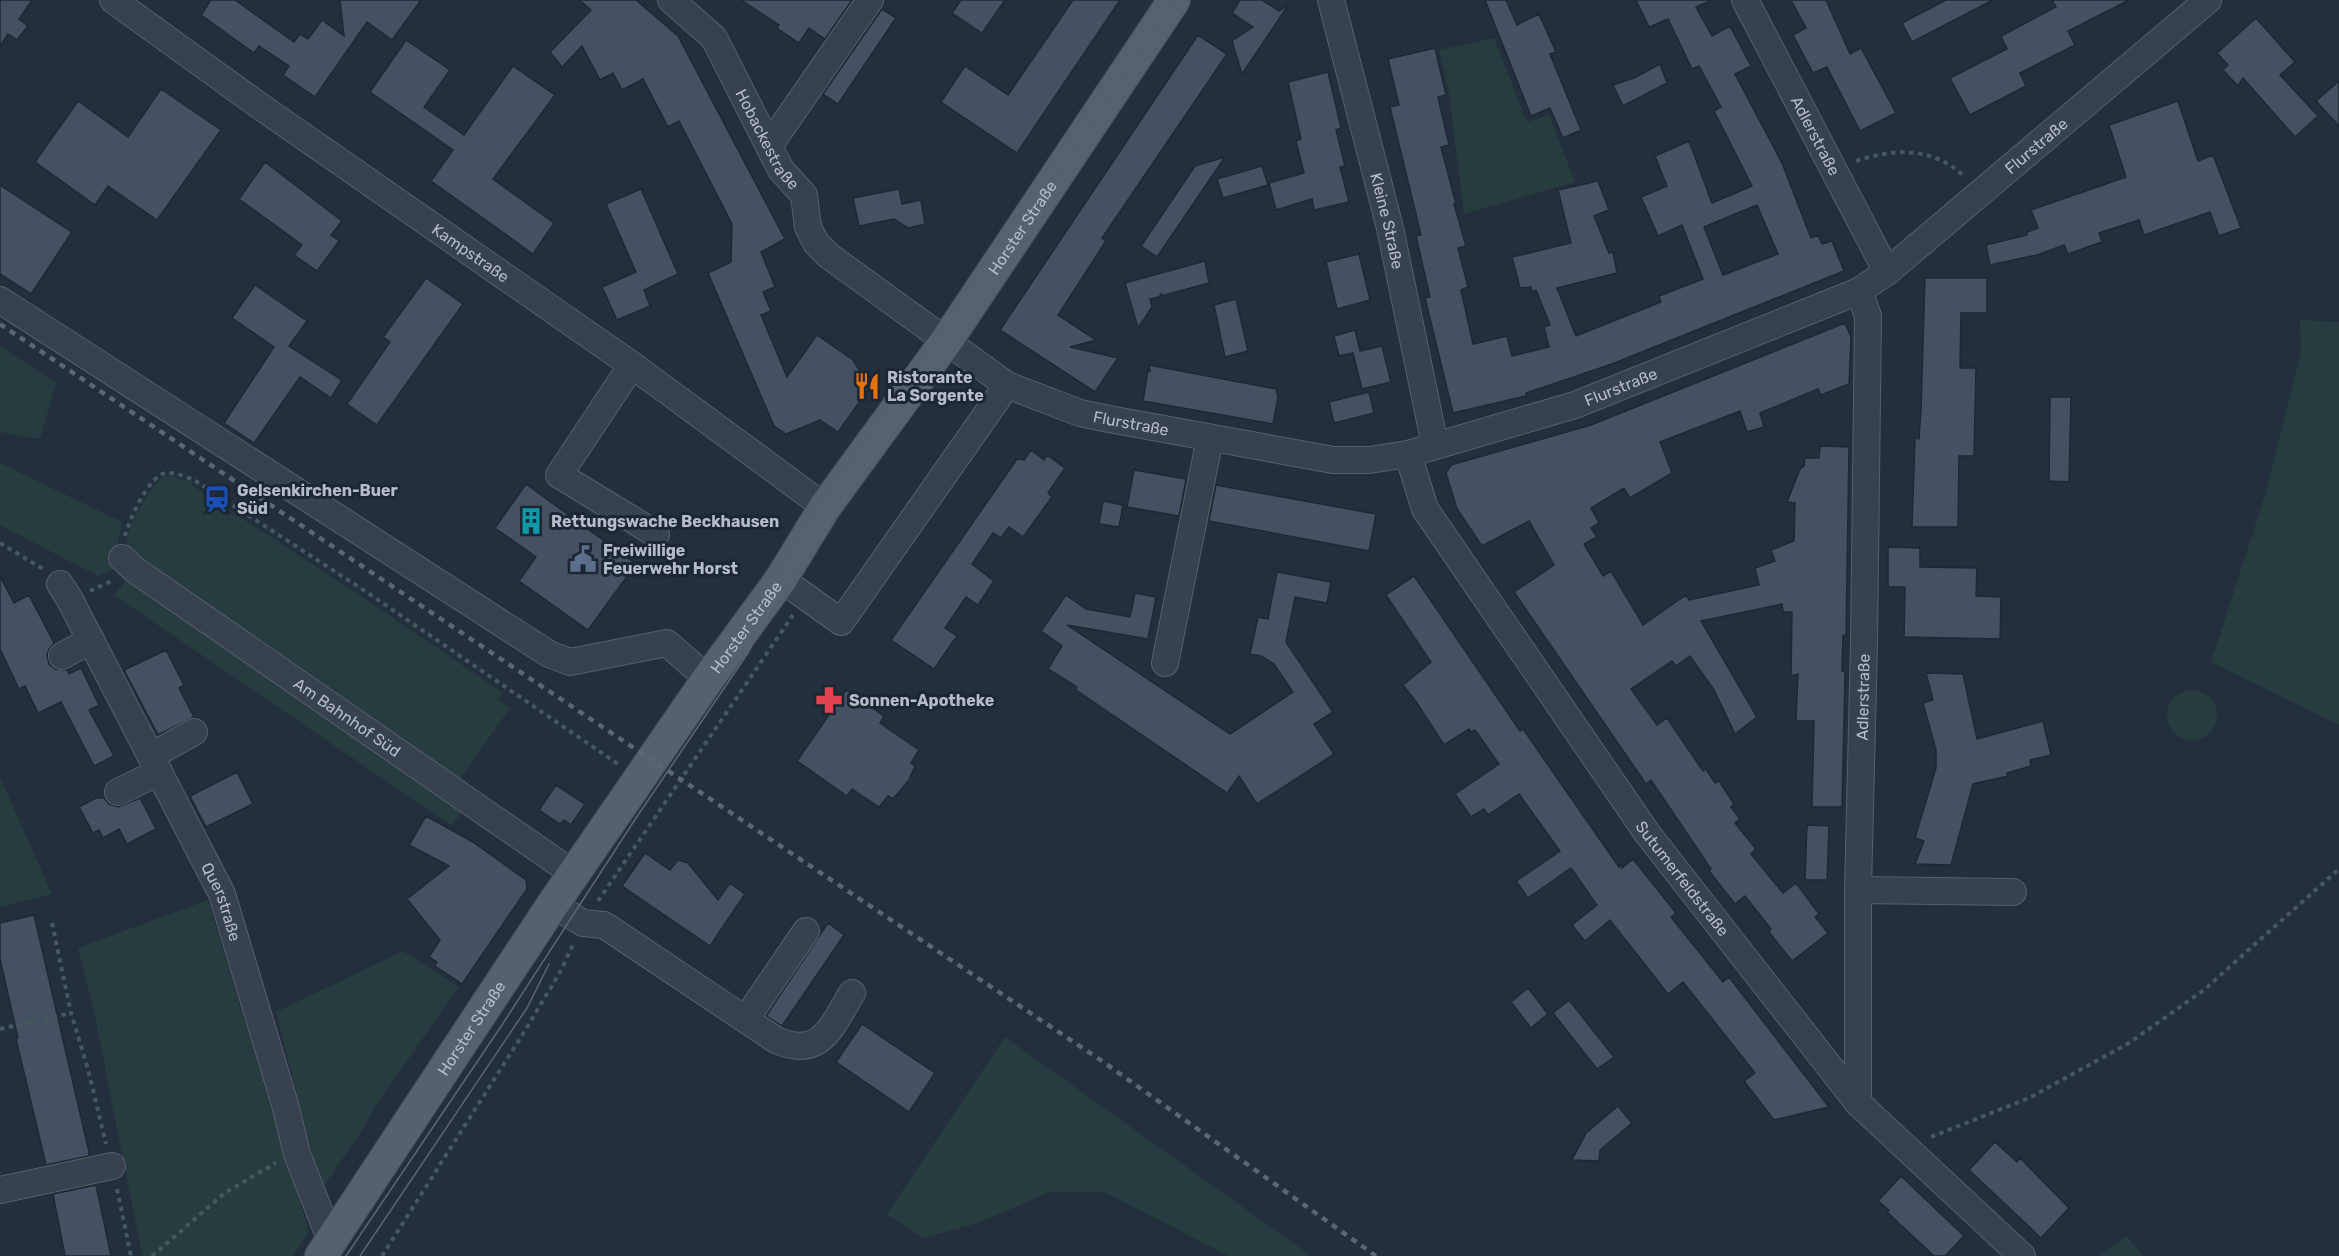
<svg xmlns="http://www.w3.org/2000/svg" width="2339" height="1256" font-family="Rubik,sans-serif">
<rect width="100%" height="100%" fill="#242f3e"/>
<path fill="#263c3f" d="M1494,38l33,84 22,-7 26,67 -111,32 -15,-121 -10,-43z
M2300,320l39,2v403l-128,-63 54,-167 36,-144z
M0,346l56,37 -16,56 -40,-7z
M0,463l122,59 -9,47 -15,7 -98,-51z
M166,475l27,7 -2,3 173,113 139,95 -4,7 11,8 -50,71 -329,-218c-3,-8 -5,-14 -4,-23 2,-15 26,-56 39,-63z
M129,577l335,231 -12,18 -338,-231z
M2167 715a25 25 0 1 1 50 0a25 25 0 1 1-50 0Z
M0,777l52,117 -52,13z
M208,900l101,332 -16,24h-151l-48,-245 -16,-63z
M403,951l56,36 -83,118 -15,27 -40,58 -45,-178z
M1005,1037l306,219h-82l-125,-64h-54l-72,31 -55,15 -36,-24z
M2126,1236l18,20h-46z"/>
<path fill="#455162" stroke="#1f2835" stroke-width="1.5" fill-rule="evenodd" d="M0,0h32l-13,19 9,7 -11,14 -9,-6 -8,12z
M211,0h24l59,42 6,-8 8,5 14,-19 22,16 -4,-36h81l-29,40 -25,-18 -52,75 -32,-22 6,-9 -30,-20 -5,7 -53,-38z
M579,0h57l42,36 107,203 -24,13 14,35 -12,5 8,19 -10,4 26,62 30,-42 36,25 14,22 1,8 -30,42 -18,-12 -34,14 -12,-8 -66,-153 23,-11 1,-38 -53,-103 -11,6 -25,-48 -21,11 -9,-17 -13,7 -18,-34 -20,21 -12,-15 41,-42z
M741,0h111l-27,39 -16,-11 -10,15 -22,-15 2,-3z
M961,0h44l-23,33 -30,-20z
M1073,0h47l-103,153 -76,-51 24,-36 43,29z
M1240,0h22l17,11 10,-7 -47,70 -10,-33 21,-14 -21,-14z
M1485,0h21l11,25 22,-11 17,38 -6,2 31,76 -18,8 -13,-30 -19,8z
M1636,0h76l-16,7 16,29 18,-10 21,40 -16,8 47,89 29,75 7,-3 4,9 10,-3 12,30 -232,93 -86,29v3l-73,17 -28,-115 5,-1 -14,-61 5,-1 -31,-128 9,-2 -11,-46 47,-11 11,47 -8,2 11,48 -8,2 15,57h-2l12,42 -8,2 10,39 -7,3 12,54 34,-8 5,20 37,-9 -5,-20 6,-2 -14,-35 -4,2 -1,-5 -11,1 -8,-31 59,-14 -13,-53 40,-9 11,29 -15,6 15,37 4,-1 4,21 -60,15 19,48 85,-34 -2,-6 44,-17 -21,-54 -24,11 -17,-39 26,-11 -12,-30 34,-15 23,62 40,-17 -38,-75 7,-4 -22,-41 -7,3 -24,-50 -19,8zM1757,205l21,49 -55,21 -19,-48z
M1791,0h35l24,54 11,-6 35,65 -36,18 -33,-64 -14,6 -20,-38 13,-7z
M1946,0h47l-81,42 -10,-19z
M2052,0h77l-61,31 7,14 -55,28 6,13 -56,29 -20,-37 57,-29 -6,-13 55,-29z
M882,9l14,9 -58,86 -15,-10z
M2256,18l39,44 -15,13 38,41 -23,21 -52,-59 -5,8 -15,-16 5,-5 -11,-12z
M1198,35l29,19 -125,184 4,3 -48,74 38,25 -26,7 48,11 -23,34 -95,-62z
M406,40l44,30 -26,37 40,28 49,-69 42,29 -62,84 61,44 -21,31 -102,-73 22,-31 -83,-58z
M1660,64l7,19 -44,23 -10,-21 23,-8z
M1328,72l13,56 -5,2 9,36 -5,1 9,35 -35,8 -2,-11 -36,11 -7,-27 35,-10 -8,-32 5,-2 -13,-57z
M2339,81v45l-23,-25z
M161,89l60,41 -64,90 -49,-34 -13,19 -60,-43 43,-61 50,36z
M2178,101l20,60 15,-6 28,73 -22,8 -9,-24 -66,23 -5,-15 -40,13 3,9 -34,12 -4,-9 -27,10 -47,10 -4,-20 41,-10v-3l11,-4 -7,-18 95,-33 -17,-52z
M1225,157l-68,100 -16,-11 54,-80z
M265,162l77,59 -11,14 8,6 -22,30 -23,-16 8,-10 -63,-46z
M1262,166l6,19 -45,13 -6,-19z
M0,185l72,47 -41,62 -31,-20z
M641,189l37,85 -34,16 6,16 -33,14 -15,-33 34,-15 -30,-68z
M899,189l3,15 19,-4 4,24 -17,4 -14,-9 -35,7 -6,-28z
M1359,254l11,46 -33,9 -11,-47z
M1205,261l4,22 -48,13 1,-3 -3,4 -9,2 2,8 -14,21 -13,-45z
M426,278l37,26 -86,121 -30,-21 43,-62 -7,-5z
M1925,278h62v35h-26l-1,55h16l-2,88h-15l-1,71h-46l3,-89 4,1 2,-30z
M255,285l52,36 -18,25 53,34 -11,18 -31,-21 -46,66 -30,-20 50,-76 -42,-29z
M1236,299l12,52 -23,6 -11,-52z
M1845,323l6,14 -2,47 -28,11 -3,-6 -58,24 4,14 -17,5 -7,-21 -80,31 12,31 -42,25 -6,-10 -33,20 8,15 -8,5 6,9 -13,7 19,32 8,-5 32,54 43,-30 3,5 70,-15 -4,-17 20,-7 -4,-11 23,-9 1,-38 -8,-1 13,-33 4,-3 1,-8h14l1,-12 29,1 -3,189 -3,-1 -1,36h3v5l-3,131h-30l2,-86h-18l2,-47 -7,2 1,-64h-9l-1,-8 -81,17 56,96 -22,17 -21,-44 -24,-34 -14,10 -4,-5 -41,28 26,36 10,-7 36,53 3,-2 9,14 4,-2 15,23 -3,3 9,12 -5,4 21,26 -5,5 32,39 13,-10 23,31 -4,3 13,16 -36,28 -23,-29 2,-3 -26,-33 -10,8 -26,-33 2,-2 -60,-89 -5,4 -132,-192 40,-27 -25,-44 -47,25 -25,-37 -11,-36 5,-8 140,-40z
M1355,330l5,21 22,-5 9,36 -29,7 -9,-36 -14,3 -5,-20z
M1149,365l127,24 2,8 -5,27 -130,-23 5,-31 2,1z
M1369,392l5,21 -40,10 -5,-21z
M2050,397h21l-2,85 -20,-1z
M1031,450l13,10 3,-5 18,13 -17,25 4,4 -29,40 -14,-10 -8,11 -8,-5 -21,31 22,17 -16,24 -12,-8 -21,31 12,8 -23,33 -43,-29 126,-181 7,1z
M1134,470l52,9 -7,37 -52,-9z
M526,484l110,80 -48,66 -69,-49 17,-24 -41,-29z
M1216,485l160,29 -7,37 -160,-30z
M1103,501l20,4 -4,22 -20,-3z
M1888,547l32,1v19l57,1 -1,28 25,1 -1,42 -96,-2 1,-50h-17z
M1277,572l54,10 -4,21 -32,-6 -9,45 47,70 -19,12 20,30 -77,50 -18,-28 -12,17 -151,-103 1,-3 -29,-18 14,-23 -21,-15 25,-36 20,14 44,8 5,-24 21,4 -8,42 -81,-14 163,109 63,-42 -19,-28 -13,-8 -11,-2 8,-37 10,2z
M0,576l14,27 15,-8 25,48 -5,6 -2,6 2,9 6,5 12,1 2,4 12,-6 18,37 -10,5 25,46 -20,10 -33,-64 -23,11 -13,-27 -6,3 -19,-40z
M1414,576l106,155 3,-2 96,138 2,-2 1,3 11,-9 43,54 -5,4 52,65 6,-5 100,130 -55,13 -30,-39 11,-8 -72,-91 -15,12 -58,-74 -25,21 -13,-16 25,-20 -26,-37 -43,30 -12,-17 44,-30 -41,-57 -31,21 -4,-6 -13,8 -16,-23 44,-30 -24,-34 -4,2 -2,-3 -25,16 -27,-42 -14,-18 28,-23 -45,-67z
M166,650l18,35 -5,3 15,29 -36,18 -34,-65z
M1926,673l37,1 14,65 66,-18 8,34 -21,5 1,6 -24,7 1,3 -35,8 -22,81 -36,-1 9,-23 -9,-3 21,-70v-18l-13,-47 10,-3z
M846,690l38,26 -4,7 39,27 -8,13 4,3 -6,14 -16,19 -5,-3 -9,11 -27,-18 -5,7 -50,-35z
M237,772l16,32 -47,23 -16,-31z
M556,785l29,19 -14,21 -7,-5 -4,4 -21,-14z
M96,798h8l5,6 9,3 22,-9 16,31 -29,15 -8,-15 -16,9 -4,-8 -6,3 -14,-26z
M426,816l47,26 53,38 1,9 -65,95 -27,-18 2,-4 -8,-5 11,-17 -33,-41 42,-33 -40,-21z
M1807,825l22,1 -2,54h-22z
M645,853l25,17 8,-10 10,3 30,37 12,-17 15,11 -35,52 -88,-60z
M34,915l55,237v4l-43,9 -30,-126 2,-1 -18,-79v-36z
M828,923l16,12 -62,91 -16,-10z
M1528,988l20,26 -17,14 -20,-26z
M1569,1000l45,57 -17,12 -44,-56z
M862,1024l73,49 -26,39 -73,-50z
M1618,1106l14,17 -32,27 -1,11 -27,-1 14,-27z
M1995,1142l22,20 3,-4 49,50 -28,30 -72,-68z
M1901,1176l63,60 -19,20h-11l-47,-44 2,-2 -11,-9z
M96,1185l15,71h-46l-12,-62z"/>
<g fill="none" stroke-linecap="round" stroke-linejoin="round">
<defs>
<g id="minor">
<path id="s1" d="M113,0l144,104 375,261 193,142"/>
<path id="s2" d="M671,0l43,38 67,132 23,25 4,32 8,16 13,13 178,129 73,28 29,6 224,41h36l39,-6 167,-49 284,-114 28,-19 321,-272"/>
<path id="s3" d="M1331,0l59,228 45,217"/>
<path id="s4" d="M1745,0l142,272"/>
<path d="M769,146l101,-146"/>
<path d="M0,300l549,354 21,8 97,-19 41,36"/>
<path d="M632,365l-73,110 97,59"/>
<path id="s5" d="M1408,454l17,55 222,324 211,270 164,153"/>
<path id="s6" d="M122,558l13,12 439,304"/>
<path d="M781,579l60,43 166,-237"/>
<path id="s7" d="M60,584l10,16 152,294 64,214 11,46 34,87"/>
<path d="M62,656l29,-16"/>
<path d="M1165,663l45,-225"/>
<path d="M151,756l43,-24"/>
<path d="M118,792l41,-20"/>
<path d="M1858,890l155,2"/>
<path d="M553,904l30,19 21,2 172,115c45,20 56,-14 76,-47"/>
<path d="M746,1019l60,-88"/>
<path id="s8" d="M1858,1103v-213l6,-246 4,-328 -9,-25"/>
<path d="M0,1190l112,-24"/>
</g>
<g id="major">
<path id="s9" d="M321,1256l232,-352 155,-225 73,-100 44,-72 122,-167 227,-340"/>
</g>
</defs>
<use href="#minor" stroke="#565f6c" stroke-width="28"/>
<use href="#major" stroke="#414a57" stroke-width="34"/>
<path stroke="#44595c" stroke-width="4" stroke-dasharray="4.5 4.5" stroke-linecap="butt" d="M1856,161c40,-13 76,-14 108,15
M125,536c4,-16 24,-61 41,-63 9,-1 20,4 28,7l174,113 250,171
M0,543l43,26
M90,591l21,-10
M598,901l195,-286
M52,923l19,90 17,56 18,75
M0,1029l71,-16
M1931,1137l98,-39 100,-55 75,-53 135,-121
M117,1189l14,67
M152,1256l74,-64 50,-29
M382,1256l139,-219 38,-63 14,-29"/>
<use href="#minor" stroke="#38414e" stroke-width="26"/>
<use href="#major" stroke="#56606e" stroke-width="32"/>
<path stroke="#5a6575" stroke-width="1.5" d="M801,562l224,-328 156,-234
M346,1256l156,-231 134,-207 112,-165 54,-108 15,-25 126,-182 224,-338
M360,1256l167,-248 22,-44"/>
<path stroke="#5a6575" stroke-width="4.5" stroke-dasharray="6 6" stroke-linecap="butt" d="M0,324l1102,737 274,195"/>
</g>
<defs>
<symbol id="restaurant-bare" viewBox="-9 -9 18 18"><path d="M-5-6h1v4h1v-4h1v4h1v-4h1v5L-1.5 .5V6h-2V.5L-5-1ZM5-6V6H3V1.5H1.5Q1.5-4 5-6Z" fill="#e8710a" stroke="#1d2633" stroke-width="2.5" paint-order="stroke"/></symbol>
<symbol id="station-bare" viewBox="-9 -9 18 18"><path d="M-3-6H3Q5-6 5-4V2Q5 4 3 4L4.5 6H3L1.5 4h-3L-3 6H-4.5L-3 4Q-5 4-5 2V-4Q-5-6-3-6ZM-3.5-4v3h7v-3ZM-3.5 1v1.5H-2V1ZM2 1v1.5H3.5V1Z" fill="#1a4fb4" stroke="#1d2633" stroke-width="2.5" paint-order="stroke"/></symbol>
<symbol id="building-bare" viewBox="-9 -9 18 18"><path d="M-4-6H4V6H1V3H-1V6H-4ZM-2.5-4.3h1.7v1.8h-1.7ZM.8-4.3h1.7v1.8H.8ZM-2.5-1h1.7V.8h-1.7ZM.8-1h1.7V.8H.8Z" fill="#0f9aa8" stroke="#1d2633" stroke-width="2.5" paint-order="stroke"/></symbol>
<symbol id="civic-bare" viewBox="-9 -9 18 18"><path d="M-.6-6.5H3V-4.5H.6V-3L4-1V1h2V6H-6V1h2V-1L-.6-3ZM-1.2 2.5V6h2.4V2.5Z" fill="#5c6f8a" stroke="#1d2633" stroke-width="2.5" paint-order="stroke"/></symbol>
<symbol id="pharmacy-bare" viewBox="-9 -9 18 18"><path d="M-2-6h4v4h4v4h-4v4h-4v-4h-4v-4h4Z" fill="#e0444e" stroke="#1d2633" stroke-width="2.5" paint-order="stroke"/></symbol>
</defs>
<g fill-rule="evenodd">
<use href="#restaurant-bare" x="848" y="367" width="38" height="38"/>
<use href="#station-bare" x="198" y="480" width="38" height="38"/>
<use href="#building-bare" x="512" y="502" width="38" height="38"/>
<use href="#civic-bare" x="564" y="540" width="38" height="38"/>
<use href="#pharmacy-bare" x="810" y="681" width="38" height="38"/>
</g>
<g text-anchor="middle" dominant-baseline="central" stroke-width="6" stroke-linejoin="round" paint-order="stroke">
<g font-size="16" fill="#b4bcc9" stroke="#1d2633">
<text stroke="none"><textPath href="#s4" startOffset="153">Adlerstraße</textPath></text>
<text stroke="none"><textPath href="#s2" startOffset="172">Hobackestraße</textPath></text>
<text stroke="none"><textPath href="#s2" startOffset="1648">Flurstraße</textPath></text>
<text stroke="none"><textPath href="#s3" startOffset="228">Kleine Straße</textPath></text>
<text stroke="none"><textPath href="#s9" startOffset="1245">Horster Straße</textPath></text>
<text stroke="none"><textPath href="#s1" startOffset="438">Kampstraße</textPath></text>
<text stroke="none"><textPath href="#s2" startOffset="1162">Flurstraße</textPath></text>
<text stroke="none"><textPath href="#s2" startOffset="658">Flurstraße</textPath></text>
<text stroke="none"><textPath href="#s9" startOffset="759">Horster Straße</textPath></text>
<text stroke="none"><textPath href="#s8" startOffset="406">Adlerstraße</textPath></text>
<text stroke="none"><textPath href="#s6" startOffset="276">Am Bahnhof Süd</textPath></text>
<text stroke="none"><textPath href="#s5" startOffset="508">Sutumerfeldstraße</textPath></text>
<text stroke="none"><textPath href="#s7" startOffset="357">Querstraße</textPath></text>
<text stroke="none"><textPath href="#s9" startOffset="273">Horster Straße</textPath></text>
</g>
<g font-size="16" font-weight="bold" fill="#b4bcc9" stroke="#1d2633" text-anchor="start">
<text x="887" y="377">Ristorante<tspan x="887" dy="18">La Sorgente</tspan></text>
<text x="237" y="490">Gelsenkirchen-Buer<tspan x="237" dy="18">Süd</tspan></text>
<text x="551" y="521">Rettungswache Beckhausen</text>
<text x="603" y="550">Freiwillige<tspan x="603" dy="18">Feuerwehr Horst</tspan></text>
<text x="849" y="700">Sonnen-Apotheke</text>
</g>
</g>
</svg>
